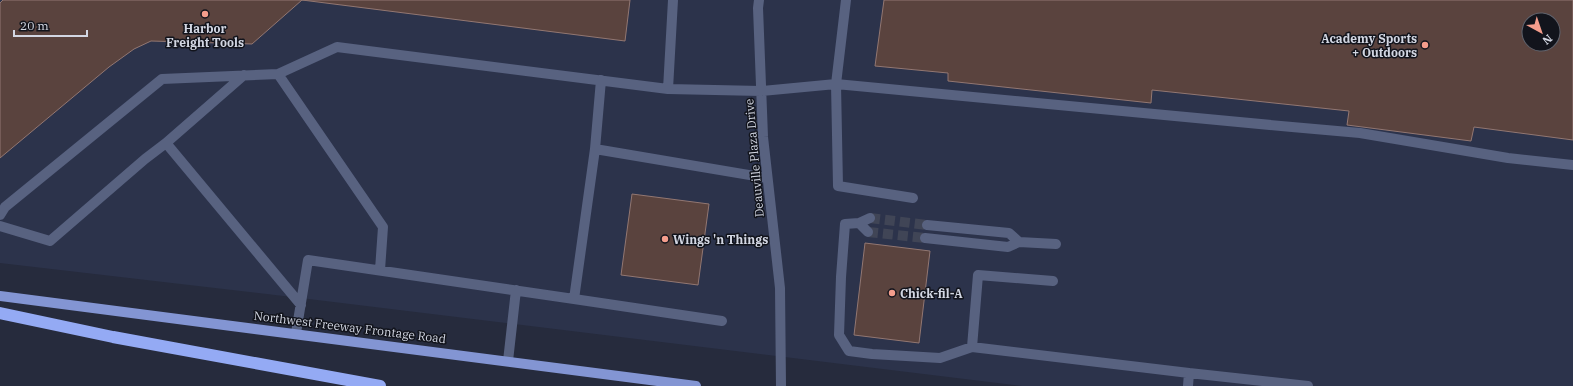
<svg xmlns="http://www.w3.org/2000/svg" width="1573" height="386" font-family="'IBM Plex Serif',serif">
<rect width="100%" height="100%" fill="#262b3d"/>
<path fill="#2c334b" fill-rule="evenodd" d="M0,0h1573v386h-551l-713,-87 -309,-36zM1529,20h24v24h-24z"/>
<path fill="#5a433e" stroke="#927772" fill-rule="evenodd" d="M3,0h627l-5,41 -323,-41 -50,44 -101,-3 -17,8 -25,18 -109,91v-155z
M884,0h689v140l-99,-13 -3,14 -124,-16 2,-14 -197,-21 -1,13 -203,-22v-8l-73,-7zM1529,20h24v24h-24z
M632,194l77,10 -11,81 -77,-10z
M865,243l65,8 -11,92 -65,-8z"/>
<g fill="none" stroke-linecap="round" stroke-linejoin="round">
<path stroke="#404556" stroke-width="10" stroke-dasharray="10 5" stroke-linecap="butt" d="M870,218l57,7
M868,232l57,6"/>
<path stroke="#586280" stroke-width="10" d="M759,0l-1,8 5,129 17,151 1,98
M846,0l-10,84 2,102 75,12
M278,74l105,153 -3,43
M668,89l5,-89
M166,143l78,-68
M595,149l6,-69
M0,215l5,-8 157,-128 116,-5 59,-27 331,42 93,2 75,-7 456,43 68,6 148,25 65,7
M870,218l-11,5 -14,1 -4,53 -2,58 10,16 23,3 68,4 32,-11 217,26
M859,223l9,9
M927,225l82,8 10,9 37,2
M0,226l50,15 95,-82 21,-16 135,162
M925,238l83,9 11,-5
M574,299l148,22
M296,333l12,-73 266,39 21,-150 172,29
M972,347l6,-72 75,6
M508,361l8,-71
M1188,386l1,-13 119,13"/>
<path stroke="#8395d3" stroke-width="10" d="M0,296l696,90"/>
<path stroke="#94aaf4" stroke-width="12" d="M0,313l113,24 267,49"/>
</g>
<g fill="#f49d8c" stroke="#12141c" stroke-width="1.5">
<circle cx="205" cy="14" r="4"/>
<circle cx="1425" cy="45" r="4"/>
<circle cx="665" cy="239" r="4"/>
<circle cx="892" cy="293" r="4"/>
</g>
<g text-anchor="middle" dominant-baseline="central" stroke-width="3" stroke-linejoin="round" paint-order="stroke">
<g font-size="12" font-weight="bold" fill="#d3d7e3" stroke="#12141c" text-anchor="start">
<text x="205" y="28" text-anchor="middle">Harbor<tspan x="205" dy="14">Freight Tools</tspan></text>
<text x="1417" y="38" text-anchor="end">Academy Sports<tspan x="1417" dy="14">+ Outdoors</tspan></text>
<text x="673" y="239">Wings 'n Things</text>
<text x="900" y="293">Chick-fil-A</text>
</g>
<g font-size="12" fill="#d3d7e3" stroke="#12141c">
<text transform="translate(754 158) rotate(-95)">Deauville Plaza Drive</text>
<text transform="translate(350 327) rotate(7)">Northwest Freeway Frontage Road</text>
</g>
</g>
<g transform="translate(1541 32) rotate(140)"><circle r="19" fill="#12141c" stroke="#5f626c"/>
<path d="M0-3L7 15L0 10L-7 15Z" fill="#f49d8c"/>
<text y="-6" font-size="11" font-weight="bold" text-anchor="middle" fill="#d3d7e3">N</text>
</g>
<path d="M14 30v6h73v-6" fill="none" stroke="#d3d7e3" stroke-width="2"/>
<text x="20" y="30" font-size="12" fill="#d3d7e3" stroke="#12141c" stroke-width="3" paint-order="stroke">20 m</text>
</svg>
